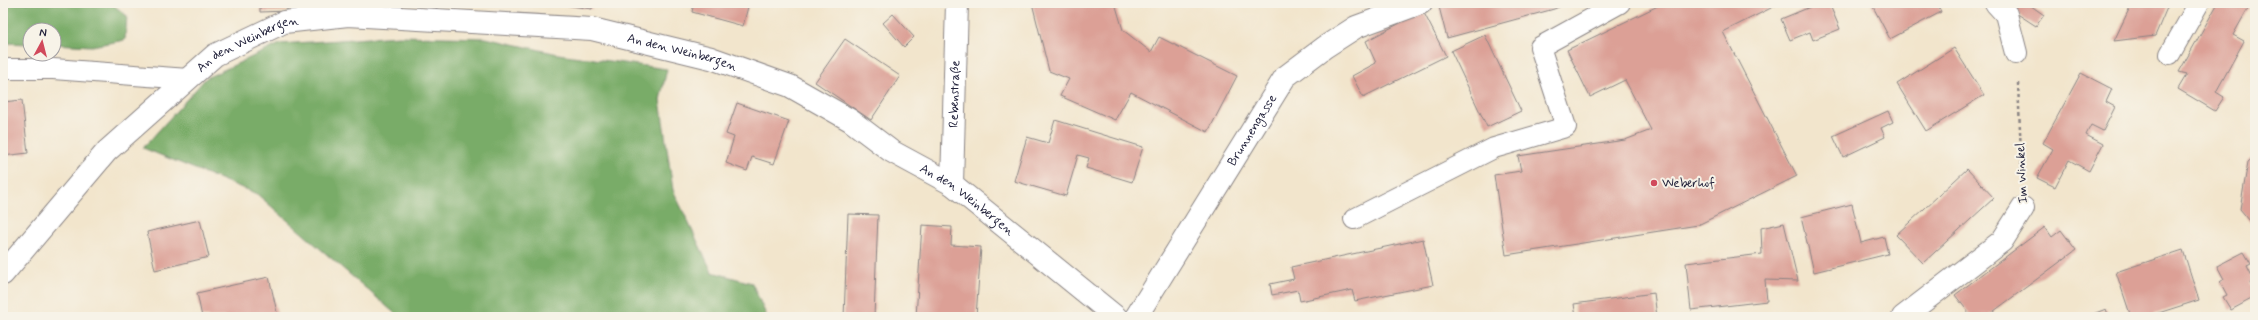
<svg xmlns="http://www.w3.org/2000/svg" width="2258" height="320" font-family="Mynerve,sans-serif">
<rect width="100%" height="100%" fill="#f7f3e8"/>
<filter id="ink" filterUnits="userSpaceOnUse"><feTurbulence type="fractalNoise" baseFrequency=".025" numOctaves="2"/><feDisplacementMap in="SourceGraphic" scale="8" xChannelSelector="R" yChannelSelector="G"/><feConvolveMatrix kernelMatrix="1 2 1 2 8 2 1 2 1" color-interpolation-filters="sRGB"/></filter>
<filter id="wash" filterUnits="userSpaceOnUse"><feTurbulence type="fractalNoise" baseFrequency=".012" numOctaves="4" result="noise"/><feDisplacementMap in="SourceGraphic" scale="16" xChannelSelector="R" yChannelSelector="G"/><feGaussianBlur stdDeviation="0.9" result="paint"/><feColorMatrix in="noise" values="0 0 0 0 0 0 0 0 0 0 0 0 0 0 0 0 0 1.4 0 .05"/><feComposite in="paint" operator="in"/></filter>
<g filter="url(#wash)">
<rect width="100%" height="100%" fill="#f2e5cc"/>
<path fill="#79ac67" stroke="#4e6751" d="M3,3h108l16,13 -2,24 -33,6 -38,-2v-14h-24v14l-27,-1z
M399,36l87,2 72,16 109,15 -7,31 13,90 39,82 40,11 15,34h-368l-142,-123 -114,-46 63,-70 74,-34z"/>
<g id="blocks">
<path fill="#dca096" d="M260,3h27v8l-27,1z
M551,3h42l-1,6z
M694,3h55l-6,23 -51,-14z
M1032,3h83l8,27 28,22 8,-15 78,39 -29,56 -77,-40 -16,28 -55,-24 9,-17 -20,-8z
M1438,3h130l-14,6 -107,29z
M1664,3h117l-58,29 74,144 -99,49 -192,30 -12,-80 27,-4 -3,-15 107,-16 26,-10 -26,-50 -35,17 -23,-47z
M1820,3h9l11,26 -27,11 -3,-8 -20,8 -9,-21z
M1871,3h66l4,9 -51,27z
M2019,3h8l17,12 -8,11 -23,-15z
M2132,3h37l-14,33 -41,5z
M2218,3h33l-18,32 11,6 -28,51 8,5 -9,14 -37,-22 9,-15 -8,-2z
M1423,11l23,45 -83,41 -11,-21 24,-13 -10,-22z
M893,14l21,23 -10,10 -21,-24z
M1485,35l36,76 -34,16 -36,-76z
M845,39l55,37 -29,44 -56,-38z
M1954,48l30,47 -58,36 -29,-47z
M2081,73l31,16 -6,13 9,5 -12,24 -12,-6 -5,10 17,9 -14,27 -20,-11 -14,27 -18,-9 16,-29 -10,-6z
M22,100l6,53 -25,3v-54z
M737,103l52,18 -15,43 -22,-7 -5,14 -21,-8 8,-26 -8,-3z
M1888,111l5,11 -12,6 4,9 -42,20 -10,-21z
M1055,120l88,27 -11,35 -46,-14 3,-10 -11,-3 -12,41 -52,-15 13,-44 21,6z
M2255,156v71l-15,-18 8,-47z
M1967,169l27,29 -71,65 -27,-28z
M1852,204l9,39 23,-6 4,17 -74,18 -13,-55z
M848,214l30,1 -4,102h-30z
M200,220l9,37 -54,13 -8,-38z
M1784,223l14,58 -33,-1 2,21 -76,9 -5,-47 76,-9 -1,-26z
M922,225l30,2 -1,18 30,2 -5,70h-60z
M2045,227l7,10 9,-7 15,20 -90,67h-14l-17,-22z
M1423,239l10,46 -78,16 -3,-11 -52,11 -2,-11 -26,5 -2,-11 24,-5 -3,-12z
M2183,250l16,50 -53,17h-15l-15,-45z
M2244,252l7,12 -4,2 7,14 -4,2 5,9v6l-24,13 -8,-13 4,-2 -7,-13 4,-3 -7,-13z
M269,277l9,40h-76l-5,-24z
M1654,293l3,24h-81l-2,-13z
M2106,309l3,8h-24z"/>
</g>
</g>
<g filter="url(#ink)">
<use href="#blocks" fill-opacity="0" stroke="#8a8484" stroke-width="1"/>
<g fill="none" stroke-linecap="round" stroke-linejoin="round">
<defs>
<path id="lane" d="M2170,54l29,-51
M3,69h50l135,10
M1354,219l140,-71 72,-21 -26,-80 80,-44"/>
<g id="street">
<path d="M1996,3l10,11 10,39"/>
<path id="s1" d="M952,184l5,-181"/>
<path id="s2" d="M3,274l104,-123 108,-96 69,-33 64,-7 244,14 119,29 79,28 60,34 41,31 61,33 164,133"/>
<path id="s3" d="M1136,317l149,-240 40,-30 31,-20 65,-24"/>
<path d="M1903,317l99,-76 21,-33"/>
</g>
</defs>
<use href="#lane" stroke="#8a8484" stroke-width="22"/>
<use href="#street" stroke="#8a8484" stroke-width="24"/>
<path stroke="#8a8484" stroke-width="2.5" stroke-dasharray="3 3" stroke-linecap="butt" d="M2018,83l4,95"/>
<use href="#lane" stroke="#fff" stroke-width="20"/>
<use href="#street" stroke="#fff" stroke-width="22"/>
</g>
</g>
<circle fill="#d1495b" stroke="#f7f3e8" stroke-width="1.5" cx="1654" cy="183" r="4"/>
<g text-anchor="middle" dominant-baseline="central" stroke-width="4" stroke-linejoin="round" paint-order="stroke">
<g font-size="13" fill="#22223b" stroke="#f7f3e8">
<text stroke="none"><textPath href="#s2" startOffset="340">An den Weinbergen</textPath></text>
<text stroke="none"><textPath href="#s2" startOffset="784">An den Weinbergen</textPath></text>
<text stroke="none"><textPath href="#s1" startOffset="90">Rebenstraße</textPath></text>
<text stroke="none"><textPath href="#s3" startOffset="220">Brunnengasse</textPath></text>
<text transform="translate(2022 173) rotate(-93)">Im Winkel</text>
<text stroke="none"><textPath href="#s2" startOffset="1108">An den Weinbergen</textPath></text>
</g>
<g font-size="13" fill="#22223b" stroke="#f7f3e8" text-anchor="start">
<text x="1662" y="183">Weberhof</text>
</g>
</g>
<rect width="2258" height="320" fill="none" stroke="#f7f3e8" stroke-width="16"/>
<g transform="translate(42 42) rotate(7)"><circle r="19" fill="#f7f3e8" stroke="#a29fa3"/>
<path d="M0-3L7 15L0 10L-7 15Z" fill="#d1495b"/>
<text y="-6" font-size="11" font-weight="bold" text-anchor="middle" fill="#22223b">N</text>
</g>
</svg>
